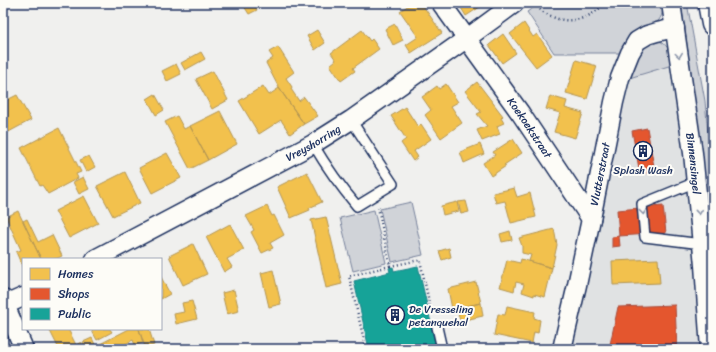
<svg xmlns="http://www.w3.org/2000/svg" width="716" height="352" font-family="Sriracha,sans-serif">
<rect width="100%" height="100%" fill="#f0f0ee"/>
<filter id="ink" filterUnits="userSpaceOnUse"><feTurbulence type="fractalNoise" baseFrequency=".025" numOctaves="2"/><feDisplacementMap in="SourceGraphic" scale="8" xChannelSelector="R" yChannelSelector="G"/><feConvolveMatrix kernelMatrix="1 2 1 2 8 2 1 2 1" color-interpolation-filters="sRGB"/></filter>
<g filter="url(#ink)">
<path fill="#e0e2e3" d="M672,65l10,72 10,97 8,115h-131l57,-270z"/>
<path fill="#d0d3d8" stroke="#76819b" d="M540,3h122c1,7 1,11 -3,17l-36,33h-69l-27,-41z
M681,3h6l18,98 8,86v82l-6,-64 -11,-97z
M657,40c13,5 13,13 15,25l-46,14 11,-30z
M411,202l12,53 -31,7 -12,-53z
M374,210l12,53 -33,8 -13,-53z"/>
<path fill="#f2c14e" stroke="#b29553" d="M242,3h11l4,7 -8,4z
M412,3h9l21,30 -31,20 -5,-8 12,-8 -18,-26z
M458,3h28l-20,13z
M524,23l9,14 4,-3 15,21 -16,12 -26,-33z
M395,24l8,16 -10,5 -8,-16z
M317,30l8,13 -10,7 -8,-14z
M362,30l8,11 2,-2 7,10 -26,19 2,3 -14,10 -11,-16 6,-5 -5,-7z
M503,34l13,19 -14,10 -13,-18z
M278,47l16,25 -8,6 6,9 -1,2 8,12 5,-4 14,19 -14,8 -25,-36 -13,-25 7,-5 -4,-6z
M201,52l4,7 -20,11 -4,-7z
M576,60l21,6 -10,33 -21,-6z
M176,64l5,10 -14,7 -5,-10z
M213,71l15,29 -16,9 -16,-30z
M477,82l26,34 -2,2 3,5 -7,3 3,8 -18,7 -5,-11 10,-4 -10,-12 4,-2 -16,-21z
M446,84l12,18 -7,4 11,17 -21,15 -16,-23 6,-5 -9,-13 15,-11 2,3z
M263,86l6,9 10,-7 25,36 -14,10 -9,-14 -22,14 -20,-33z
M155,94l9,16 -8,5 -9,-16z
M17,95l14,25 -28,15v-33z
M550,96l17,5 -2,7 18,5 -8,25 -21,-6 6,-19 -14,-4z
M405,107l13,20 3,-3 10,15 -17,12 4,6 -5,4 -12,-18 5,-4 -15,-23z
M220,111l17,33 -29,16 -18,-34z
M177,116l7,13 6,-3 18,34 -18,9 -25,-47z
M59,128l22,44 -5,2 2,4 -30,16 -6,-9 -2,1 -19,-38z
M513,139l9,14 -18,12 2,1 -15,10 -8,-13 12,-8 -2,-3z
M480,144l4,10 -20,9 -4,-11z
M167,153l14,25 -29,15 -13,-25z
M89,156l6,11 -9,5 -6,-12z
M125,172l15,31 -27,13 -16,-30z
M307,172l15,30 -13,6 1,2 -19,8 -14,-31z
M83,177l6,12 -10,5 -6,-12z
M514,188l3,9 13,-4 6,24 -25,6 -6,-22 -9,2 -3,-10z
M84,196l14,27 -29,15 -14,-27z
M466,201l3,11 -8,2 -3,-12z
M457,202l2,9 -16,4 -2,-9z
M267,206l5,10 2,-1 10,20 -14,8 3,5 -11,5 -11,-21 3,-2 -8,-14z
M18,211l23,48h-18v9l-7,-16 5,-2 -15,-33z
M326,217l16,67 -16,4 -15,-68z
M27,219l11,23 14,-7 10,21 -6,3h-15l-18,-38z
M230,224l14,26 -17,9 5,8 -8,5 -18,-35z
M554,229l3,16 -5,23 -23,-7 2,-6 -9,-2v-7l-3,-8z
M510,231l2,9 -10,2 -2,-8z
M193,244l14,30 -24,11 -14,-29z
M449,248l2,9 -9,3 -3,-9z
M521,259l31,9 -7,29 -11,-3v2l-12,-4 2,-8 -8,-2 -2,9 -14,-4 7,-27 13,3z
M658,259l2,24 -47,2 -1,-24z
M273,270l8,34 -12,3 -8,-34z
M161,277l9,17 -9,5z
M476,282l5,21 -29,6 -4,-20z
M234,290l5,21 -12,3 -5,-21z
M192,301l5,18 -21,5 -2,-10 10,-2 -2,-9z
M481,303l2,13 -23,5 -3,-13z
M507,306l28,6 -1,6 6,2 -2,13 -4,-1 -2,11 -38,-8 4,-21 7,1z
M49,329h19l8,16 5,-3 4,7h-26z
M91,329h19l2,3 -15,8z
M129,329h10l4,14 -8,2 -2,-5 -17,9h-14l-2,-5z
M139,329h10l5,16 -9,2z
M92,338l5,11h-11l-3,-7z"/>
<path fill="#e4572e" stroke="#a84b3c" d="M647,128l8,44 -15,2 -8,-43z
M663,206l3,27 -47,3 -2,-26z
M619,236l1,10 -8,1v-10z
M675,305l2,44h-68l9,-42z"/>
<path fill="#17a398" stroke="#188087" d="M418,266l19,83h-68l-15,-68 36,-9 -1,-4 4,-1 1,4z"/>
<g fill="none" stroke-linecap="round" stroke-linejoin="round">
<defs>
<path id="service" d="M313,144c13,22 27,42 44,62l36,-22 -42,-64
M696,182l-54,22 3,33 57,7
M437,327l5,22"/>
<g id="minor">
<path id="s1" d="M441,3l80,111 70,105"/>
<path id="s2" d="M671,3l22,150 11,112 6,84"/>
<path id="s3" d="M95,259l218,-115 38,-24 115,-81 49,-36"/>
<path d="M23,297l-18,8 19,44"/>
<path id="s4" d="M562,349l15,-64 14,-66 23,-117 6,-24 10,-25 7,-12 10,-6 10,-3 18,-4"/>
</g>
<path id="secondary" d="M3,301l2,4 -2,1"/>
<path id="trunk" d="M709,3l4,21"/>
</defs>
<use href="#service" stroke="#1b2f5e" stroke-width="12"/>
<use href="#minor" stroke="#1b2f5e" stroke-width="21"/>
<use href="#secondary" stroke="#1b2f5e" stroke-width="25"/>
<use href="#trunk" stroke="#1b2f5e" stroke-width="25"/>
<path stroke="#1b2f5e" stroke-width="2.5" stroke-dasharray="1 3" stroke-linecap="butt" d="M535,3c2,2 3,5 6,7 2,2 5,4 8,5 19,11 42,4 56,-12
M390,266l30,-6 12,56
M366,349l-17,-73 41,-10 -12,-59"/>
<use href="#service" stroke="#fdfcf7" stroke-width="9"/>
<use href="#minor" stroke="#fdfcf7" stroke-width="18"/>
<use href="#secondary" stroke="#fdfcf7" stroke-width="22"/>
<use href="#trunk" stroke="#fdfcf7" stroke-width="22"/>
</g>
<defs><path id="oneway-chevron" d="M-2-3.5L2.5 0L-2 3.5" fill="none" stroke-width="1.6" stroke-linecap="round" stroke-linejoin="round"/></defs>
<g stroke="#8c96aa">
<use href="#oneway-chevron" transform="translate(679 55) rotate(82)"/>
<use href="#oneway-chevron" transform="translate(643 212) rotate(83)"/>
<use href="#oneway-chevron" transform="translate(699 212) rotate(84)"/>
</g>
</g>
<defs>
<symbol id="building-ring" viewBox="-11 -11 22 22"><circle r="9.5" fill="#fdfcf7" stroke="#1b2f5e" stroke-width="1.5"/><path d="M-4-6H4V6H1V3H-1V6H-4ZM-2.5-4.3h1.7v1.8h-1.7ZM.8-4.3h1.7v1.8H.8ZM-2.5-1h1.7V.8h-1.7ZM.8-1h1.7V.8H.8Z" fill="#1b2f5e"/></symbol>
</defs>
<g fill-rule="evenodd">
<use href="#building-ring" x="632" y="140" width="22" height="22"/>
<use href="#building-ring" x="384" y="304" width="22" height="22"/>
</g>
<g text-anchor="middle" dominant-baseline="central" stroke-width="4" stroke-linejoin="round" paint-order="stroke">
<g font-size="11" fill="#1b2f5e" stroke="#fdfcf7">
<text stroke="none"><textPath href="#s1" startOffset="153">Koekoekstraat</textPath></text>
<text stroke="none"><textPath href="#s3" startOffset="247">Vreyshorring</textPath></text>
<text stroke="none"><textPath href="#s2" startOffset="162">Binnensingel</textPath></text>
<text stroke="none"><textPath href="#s4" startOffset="179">Vlutterstraat</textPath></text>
</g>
<g font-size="11" fill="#1b2f5e" stroke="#fdfcf7">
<text x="643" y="170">Splash Wash</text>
<text x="409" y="309" text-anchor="start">De Vresseling<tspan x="409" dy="13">petanquehal</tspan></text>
</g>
</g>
<rect width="716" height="352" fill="none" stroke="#fdfcf7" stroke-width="16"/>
<rect x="8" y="8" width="700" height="336" fill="none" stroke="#1b2f5e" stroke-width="1.5" filter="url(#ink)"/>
<rect x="22" y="258" width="140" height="72" fill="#fdfcf7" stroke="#a3aaba"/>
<rect x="30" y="268" width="20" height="12" fill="#f2c14e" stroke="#a3aaba"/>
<text x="58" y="278" font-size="12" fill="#1b2f5e">Homes</text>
<rect x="30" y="288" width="20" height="12" fill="#e4572e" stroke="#a3aaba"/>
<text x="58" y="298" font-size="12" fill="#1b2f5e">Shops</text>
<rect x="30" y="308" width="20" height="12" fill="#17a398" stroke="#a3aaba"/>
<text x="58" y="318" font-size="12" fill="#1b2f5e">Public</text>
</svg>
